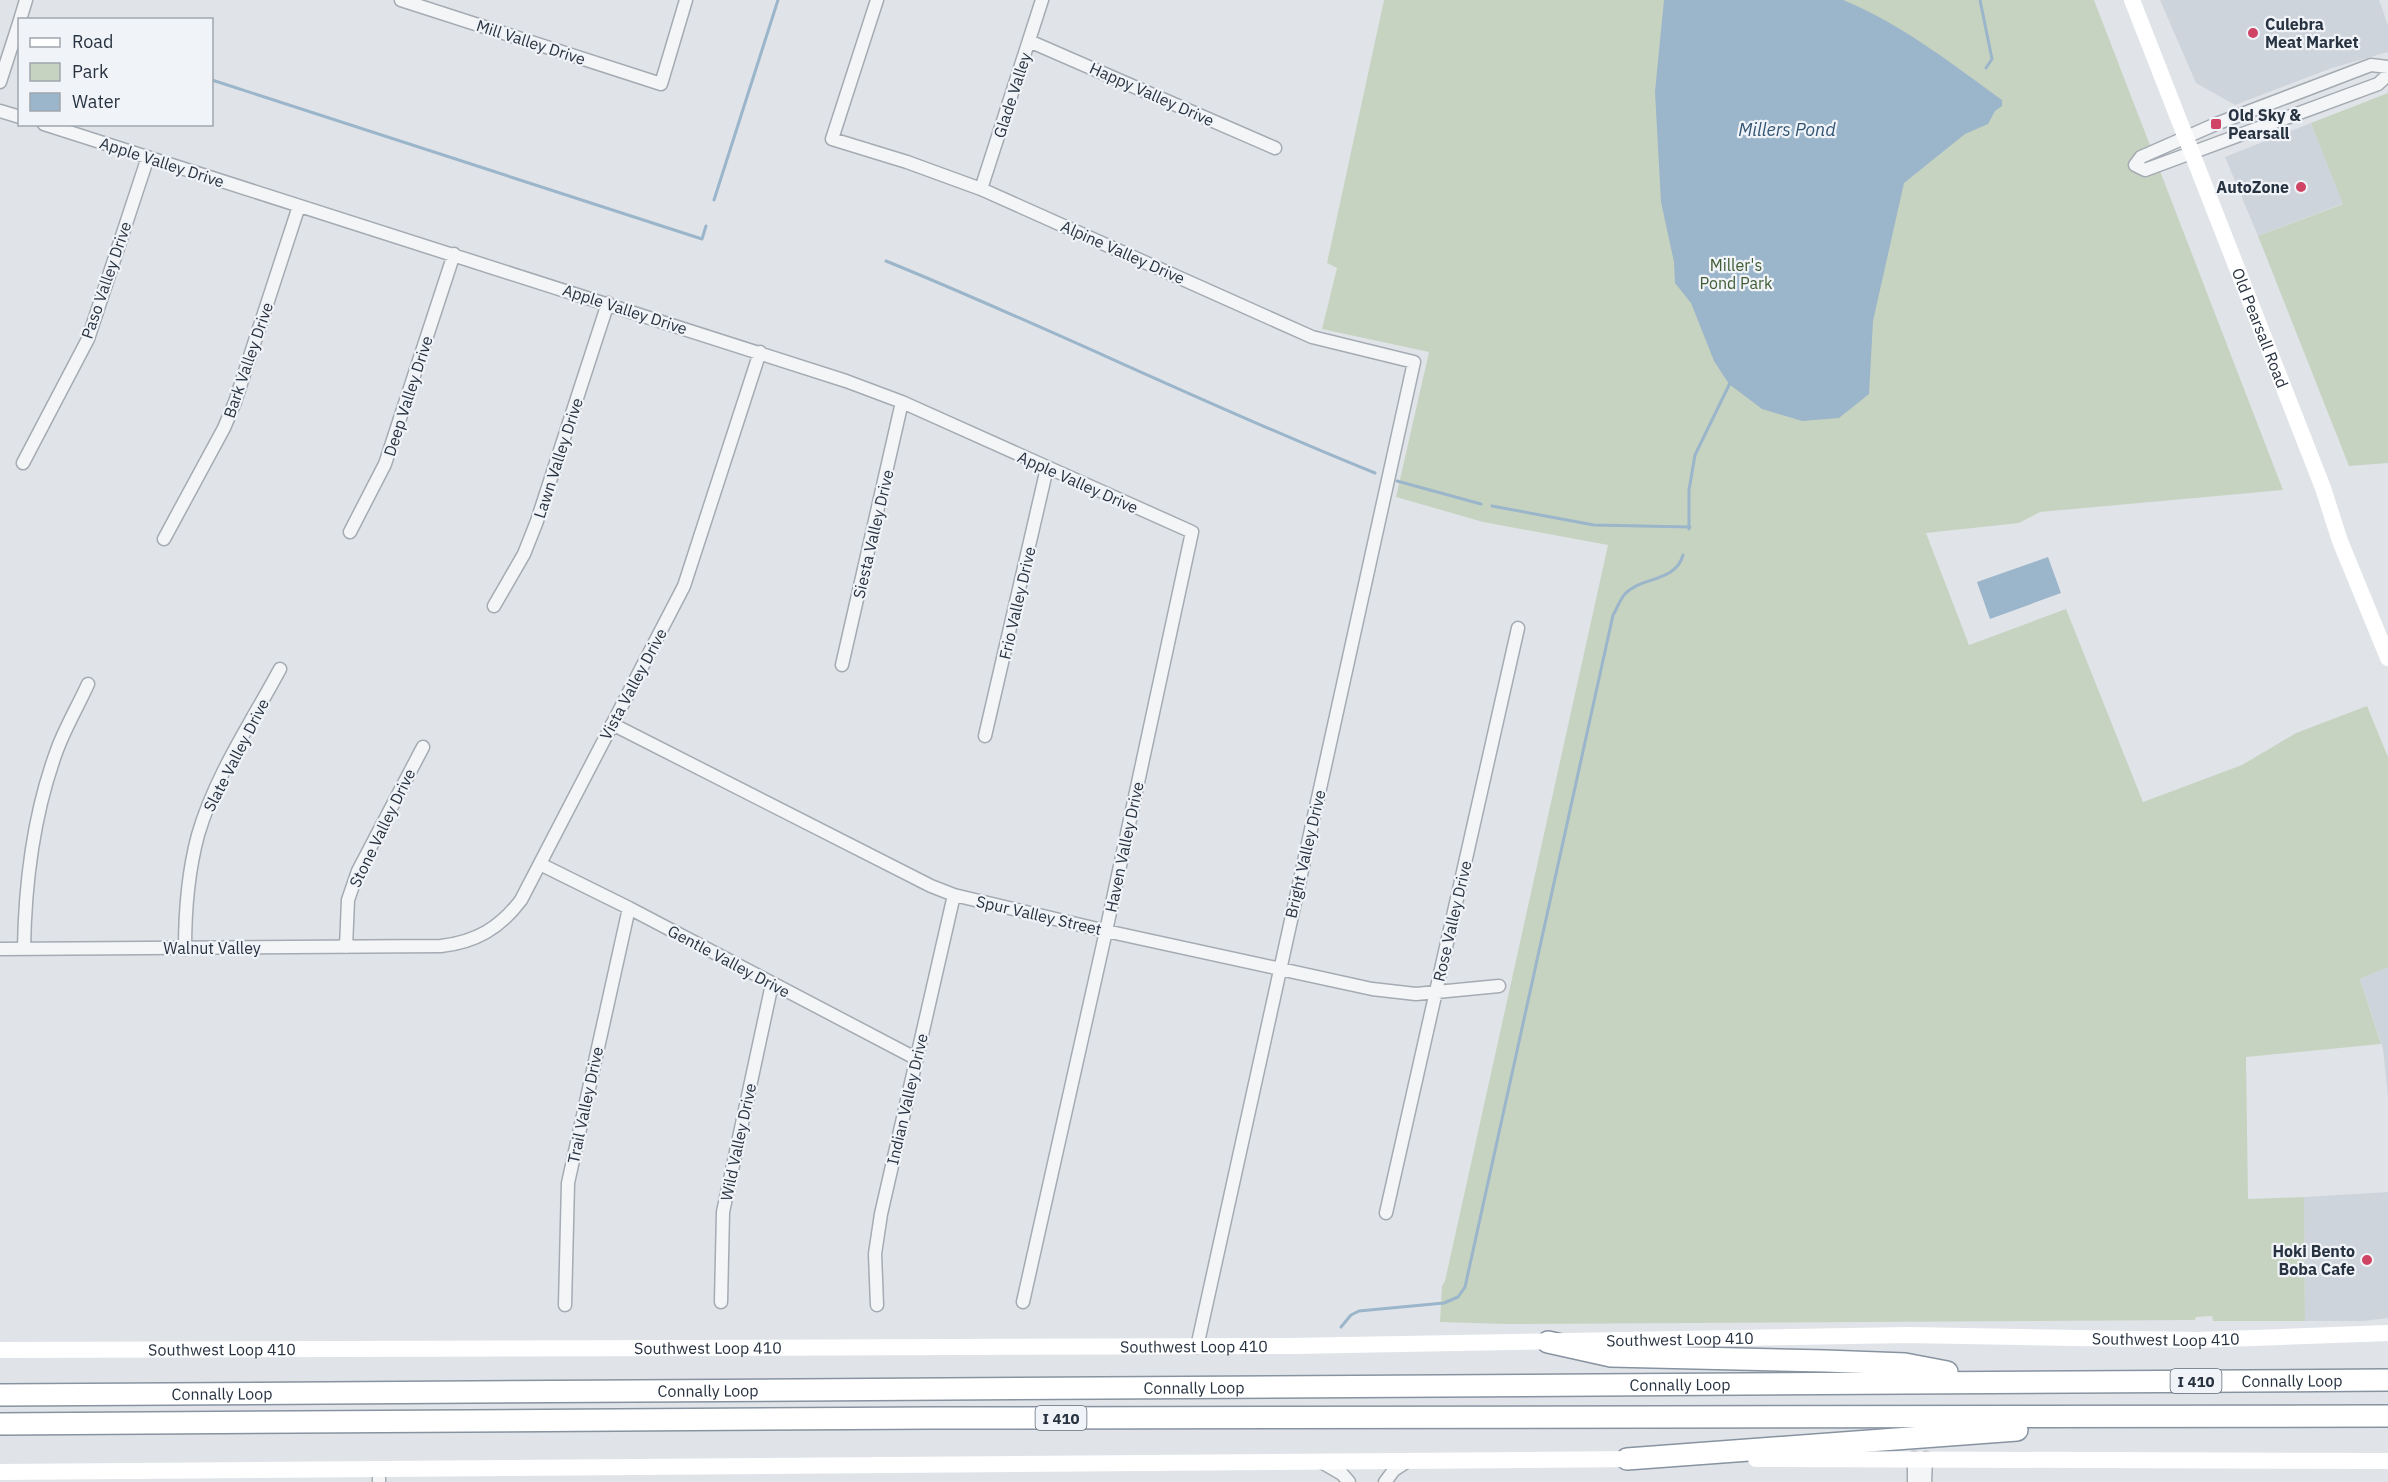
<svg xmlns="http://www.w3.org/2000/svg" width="2388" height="1482" font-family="'IBM Plex Sans',sans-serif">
<rect width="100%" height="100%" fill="#e0e4e9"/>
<path fill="#ced4db" d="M2160,0h219l9,25v27l-56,16 -97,37 -39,-22z
M2311,123l33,80 -86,33 -33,-79z
M2388,967v131l-5,-49 -23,-70z
M2388,1192v126l-25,3h-58l-1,-124z"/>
<path fill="#c7d3c1" d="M1384,0h710l189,490 -243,22 -21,11 -93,10 43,112 97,-36 77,193 99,-37 54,-32 71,-27 21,51v210l-28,12 21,65 -135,13 2,142 56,-2 1,124h-92l-1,-5 -16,1 -1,3 -689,4 -66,-2 2,-36 3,-5 163,-736 -125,-23 -87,-25 33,-145 -107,-23 15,-61 -10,-5z
M2388,93v370l-39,3 -91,-230 85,-32 -32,-81z"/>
<path fill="#9bb5ca" d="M1664,0h179c57,23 109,64 159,100v6l-7,5 -7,13 -23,10 -61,49 -31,138 -4,73 -30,24 -37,3 -40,-12 -33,-25 -15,-23 -23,-58 -16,-20 -1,-21 -13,-60 -6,-110z
M2048,557l13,36 -71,26 -13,-37z"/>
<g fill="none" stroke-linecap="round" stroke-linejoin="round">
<path stroke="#9bb5ca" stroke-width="3" d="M1980,0l12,59 -6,9
M212,80l490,159 4,-13
M714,200l64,-200
M886,261c165,67 324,146 489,212
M1397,481l84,23
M1492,506l102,19 96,2
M1689,529v-39l6,-35 36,-74
M1341,1327l10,-12 8,-4 85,-8 14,-6 7,-10 148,-672c4,-6 7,-16 12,-21 15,-17 51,-12 58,-39"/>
<defs>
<path id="street" d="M401,0l260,84 25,-84
M877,0l-45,139 75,23 74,27 331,148 102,25 -217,985
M20,20l6,-20
M1029,41l246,107
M2388,67l-17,-2 -155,59 -75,33 -6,8 10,5 233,-86 10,-9
M0,82l20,-62
M0,111l20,6
M44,124l802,257 56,21 290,130 -86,399 -83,371
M981,189l61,-189
M23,463l65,-124 60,-182
M350,532l35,-68 69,-210
M164,539l60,-111 11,-26 64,-196
M494,606l30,-52 13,-33 71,-218
M842,665l60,-263
M612,724l319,162 23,9 152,36 266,58 44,5 83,-8
M985,736l62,-268
M540,864l89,44 288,151
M346,947l2,-47 10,-29 65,-124
M0,949l441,-3c35,-4 59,-18 80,-46l163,-314 76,-234
M24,949c1,-68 9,-134 33,-199 8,-22 21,-44 31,-66
M185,949c0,-39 3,-77 13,-114 17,-59 53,-112 82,-166
M1386,1213l132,-585
M721,1302l2,-90 49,-228
M565,1305l3,-122 61,-275
M877,1305l-2,-51 6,-40 73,-319
M1914,1458v24
M1323,1463l19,11 7,8
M379,1469v13
M1385,1482l9,-12 14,-9
M1925,1482l1,-24"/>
<g id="highway">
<path d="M1548,1342l63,14 215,5 79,3 42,8"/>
<path id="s3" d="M0,1395l2388,-15"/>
<path d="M0,1424l933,-6 1455,-2"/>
<path d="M1627,1459l390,-29"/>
</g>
</defs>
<use href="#street" stroke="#a5abb3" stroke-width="15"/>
<use href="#highway" stroke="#8793a0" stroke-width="24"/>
<use href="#street" stroke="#f3f5f7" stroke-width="12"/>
<g stroke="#fff" stroke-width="16">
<path id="s1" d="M2132,0l191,488 17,53 48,117"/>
<path id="s2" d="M0,1350l1292,-4 616,-11 289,5 191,-7"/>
<path d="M1756,1459l632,2"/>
<path d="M0,1472l1637,-13"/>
</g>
<use href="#highway" stroke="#fff" stroke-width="21"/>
</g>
<g fill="#cf4464" stroke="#f0f3f7" stroke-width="2">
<circle cx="2253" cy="33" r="6"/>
<rect x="2210" y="118" width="12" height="12" rx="3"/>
<circle cx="2301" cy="187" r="6"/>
<circle cx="2367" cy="1260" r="6"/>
</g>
<g text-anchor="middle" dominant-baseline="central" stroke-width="4.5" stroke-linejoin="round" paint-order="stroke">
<g fill="#f0f3f7" stroke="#646d78" stroke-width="1.5">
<rect x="2170.5" y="1369" width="51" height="24" rx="4.5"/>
<rect x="1035.5" y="1406" width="51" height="24" rx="4.5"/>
</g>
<g font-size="15" font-weight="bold" fill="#283341">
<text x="2196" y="1381">I 410</text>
<text x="1061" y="1418">I 410</text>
</g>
<g font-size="16" font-weight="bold" fill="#283341" stroke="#f0f3f7" text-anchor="start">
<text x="2265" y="24">Culebra<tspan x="2265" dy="18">Meat Market</tspan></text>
<text x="2228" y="115">Old Sky &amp;<tspan x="2228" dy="18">Pearsall</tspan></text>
<text x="2289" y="187" text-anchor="end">AutoZone</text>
<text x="2355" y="1251" text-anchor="end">Hoki Bento<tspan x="2355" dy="18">Boba Cafe</tspan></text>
</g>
<g font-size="16" fill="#283341" stroke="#f0f3f7">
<text transform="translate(531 42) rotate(18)">Mill Valley Drive</text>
<text transform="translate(1152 94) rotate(24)">Happy Valley Drive</text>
<text transform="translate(1012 95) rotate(-72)">Glade Valley</text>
<text transform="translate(162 162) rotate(18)">Apple Valley Drive</text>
<text transform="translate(1123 252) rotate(24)">Alpine Valley Drive</text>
<text transform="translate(106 280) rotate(-71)">Paso Valley Drive</text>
<text transform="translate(625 309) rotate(18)">Apple Valley Drive</text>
<text stroke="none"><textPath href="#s1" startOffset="352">Old Pearsall Road</textPath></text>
<text transform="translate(248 360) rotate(-71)">Bark Valley Drive</text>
<text transform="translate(408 396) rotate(-72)">Deep Valley Drive</text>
<text transform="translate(558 458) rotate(-72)">Lawn Valley Drive</text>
<text transform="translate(1078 482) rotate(24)">Apple Valley Drive</text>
<text transform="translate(873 534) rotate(-77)">Siesta Valley Drive</text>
<text transform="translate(1017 603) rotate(-77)">Frio Valley Drive</text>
<text transform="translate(633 684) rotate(-62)">Vista Valley Drive</text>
<text transform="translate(236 755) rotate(-63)">Slate Valley Drive</text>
<text transform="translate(382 828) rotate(-64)">Stone Valley Drive</text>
<text transform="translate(1124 847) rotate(-78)">Haven Valley Drive</text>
<text transform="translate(1305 854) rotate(-77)">Bright Valley Drive</text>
<text transform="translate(1039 915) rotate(13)">Spur Valley Street</text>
<text transform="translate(1452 921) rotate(-77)">Rose Valley Drive</text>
<text x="212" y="948">Walnut Valley</text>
<text transform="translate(729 961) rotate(28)">Gentle Valley Drive</text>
<text transform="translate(907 1099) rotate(-77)">Indian Valley Drive</text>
<text transform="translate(585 1105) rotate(-78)">Trail Valley Drive</text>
<text transform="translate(738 1142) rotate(-78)">Wild Valley Drive</text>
<text stroke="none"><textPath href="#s2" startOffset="2166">Southwest Loop 410</textPath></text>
<text stroke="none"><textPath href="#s2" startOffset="1680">Southwest Loop 410</textPath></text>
<text stroke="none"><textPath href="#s2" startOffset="1194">Southwest Loop 410</textPath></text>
<text stroke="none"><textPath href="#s2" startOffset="708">Southwest Loop 410</textPath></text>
<text stroke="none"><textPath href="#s2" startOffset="222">Southwest Loop 410</textPath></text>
<text stroke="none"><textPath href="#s3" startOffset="2292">Connally Loop</textPath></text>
<text stroke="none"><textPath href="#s3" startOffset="1680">Connally Loop</textPath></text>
<text stroke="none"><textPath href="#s3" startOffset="1194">Connally Loop</textPath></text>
<text stroke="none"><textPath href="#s3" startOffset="708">Connally Loop</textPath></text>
<text stroke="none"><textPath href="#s3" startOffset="222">Connally Loop</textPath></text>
</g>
<g font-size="16" fill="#405d36" stroke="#f0f3f7">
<text x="1736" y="265">Miller's<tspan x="1736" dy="18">Pond Park</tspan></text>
</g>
<g font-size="18" font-style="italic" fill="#325575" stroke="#f0f3f7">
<text x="1787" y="129">Millers Pond</text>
</g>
</g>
<rect x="18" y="18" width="195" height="108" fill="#f0f3f7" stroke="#a0a6ae" stroke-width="1.5"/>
<rect x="30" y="38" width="30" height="9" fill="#ffffff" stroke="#a0a6ae" stroke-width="1.5"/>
<text x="72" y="48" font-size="18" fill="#283341">Road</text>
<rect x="30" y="63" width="30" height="18" fill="#c7d3c1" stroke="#a0a6ae" stroke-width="1.5"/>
<text x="72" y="78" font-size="18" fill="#283341">Park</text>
<rect x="30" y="93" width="30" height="18" fill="#9bb5ca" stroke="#a0a6ae" stroke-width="1.5"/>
<text x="72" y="108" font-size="18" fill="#283341">Water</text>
</svg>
